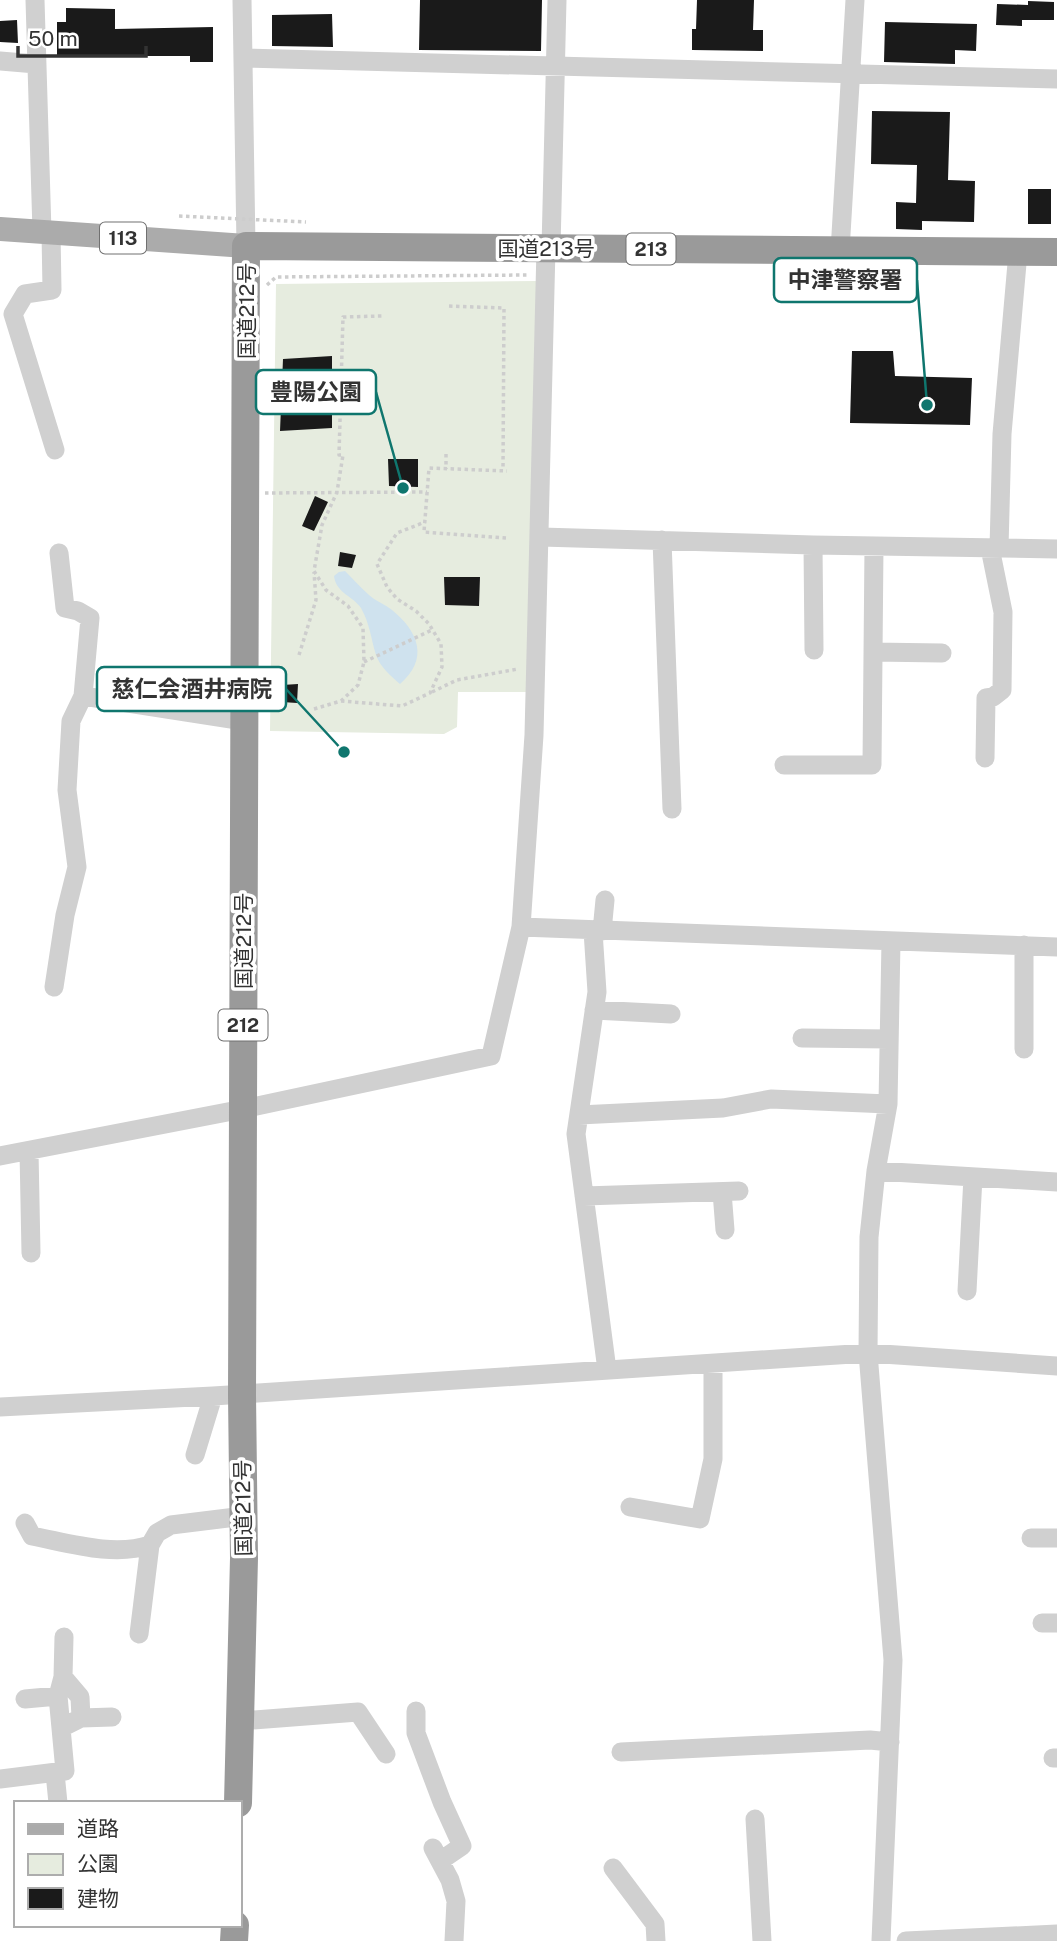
<svg xmlns="http://www.w3.org/2000/svg" width="1057" height="1941" font-family="'Public Sans','Noto Sans JP',sans-serif">
<rect width="100%" height="100%" fill="#fff"/>
<path fill="#e6ecdf" d="M537,281l-10,411h-69l-1,35 -13,7 -174,-3 6,-447z"/>
<path fill="#cfe2ee" d="M345,571c8,8 15,16 24,24 6,6 16,9 23,15 27,22 37,49 8,74 -9,-8 -20,-17 -24,-29 -5,-16 -6,-31 -15,-47 -8,-12 -25,-15 -27,-32l5,-4z"/>
<path fill="#1a1a1a" d="M420,0h122l-1,51 -122,-1z
M697,0h57l-1,30h10v21l-71,-1v-21h4z
M1028,1l26,1v18h-32v6l-26,-1 1,-21 31,1z
M66,8l49,1v20l98,-2v35h-23v-6h-133v-34h9z
M332,14l1,33 -61,-1v-31z
M17,20l1,23 -18,-1v-21z
M885,22l92,2 -1,27 -21,-1v14l-71,-2z
M872,111l78,1 -2,68 27,1 -1,41 -52,-1v9l-26,-1v-27l20,1 1,-38 -46,-1z
M1028,189h23v35h-23z
M852,351h41l2,25 77,2 -2,47 -120,-2z
M332,356v72l-52,3 3,-72z
M388,459h30v28l-29,-1z
M315,496l13,6 -14,29 -12,-5z
M340,552l16,3 -4,13 -14,-2z
M444,577h36l-1,29 -34,-1z
M298,684l-1,19 -15,-1v-17z"/>
<g fill="none" stroke-linecap="round" stroke-linejoin="round">
<path stroke="#cdcdcd" stroke-width="3.5" stroke-dasharray="3.5 3.5" stroke-linecap="butt" d="M267,285l9,-8 252,-2
M449,306l55,2 -1,162
M446,454v15
M265,493l162,-1
M506,538l-82,-6 5,-64 78,3
M299,655l17,-55 -2,-28
M364,662l68,-32
M432,692l25,-12 61,-11
M341,701l61,5 28,-13 12,-26 -1,-23 -12,-20 -13,-13 -19,-12 -10,-12 -10,-23 20,-31 28,-11
M314,709l27,-8 17,-16 6,-23 -1,-34 -15,-22 -22,-16 -12,-19 8,-46 15,-33 6,-37h-4l4,-138 39,-1"/>
<path stroke="#d0d0d0" stroke-width="19" d="M35,0l7,232
M242,0l4,246
M243,58l814,21
M0,61l36,3
M51,232l1,58 -27,4 -12,20 42,136
M551,248l6,-248
M840,251l15,-251
M541,537l272,8 244,4
M662,540l10,269
M813,545l1,105
M999,548l3,-114 16,-182
M59,553l6,55 13,3 12,7 -7,78 161,25
M873,652l69,1
M985,758l1,-60 7,-1 9,-7 1,-78 -13,-64
M784,765h88l2,-219
M521,927l536,20
M593,931l4,61 -21,142 31,236
M602,931l3,-31
M1024,945v104
M54,987l11,-72 12,-48 -10,-77 4,-69 12,-25
M594,1010l77,4
M802,1038l87,1
M579,1115l144,-7 48,-9 117,5
M29,1151l2,102
M0,1156l243,-47 248,-53 30,-129 13,-192 12,-487
M876,1171l181,11
M722,1192l3,38
M584,1196l155,-5
M967,1291l6,-114
M0,1407l213,-11 655,-43 189,13
M195,1455l18,-59
M630,1507l70,12 13,-60v-95
M25,1523l7,13c37,7 81,21 118,9l7,-12 14,-8 73,-9
M1031,1538h26
M1042,1623h15
M139,1634l11,-89
M25,1699l33,-3
M416,1711v22l26,69 20,44 -22,15
M81,1718l31,-1
M240,1721l118,-9 28,42
M61,1728l20,-10 -1,-21 -17,-20
M621,1752l249,-12 20,2
M1053,1758h4
M55,1773l3,30
M0,1779l65,-8 -7,-75 5,-19 1,-40
M755,1819l7,122
M433,1848l17,32 6,21 -2,40
M613,1868l42,56 1,17
M881,1941l12,-281 -25,-307 1,-116 7,-66 12,-67 3,-163
M906,1941l151,-7"/>
<path stroke="#ababab" stroke-width="24" d="M0,229l246,17"/>
<path stroke="#9a9a9a" stroke-width="28" d="M238,1803l6,-245 -2,-163 4,-1149 811,6
M234,1941l1,-16"/>
<path stroke="#cdcdcd" stroke-width="3.5" stroke-dasharray="3.5 3.5" stroke-linecap="butt" d="M179,216l127,6"/>
</g>
<g text-anchor="middle" dominant-baseline="central" stroke-width="7" stroke-linejoin="round" paint-order="stroke">
<g fill="#fff" stroke="#707070" stroke-width="2">
<rect x="100" y="222.5" width="46" height="31" rx="5"/>
<rect x="626.5" y="233.5" width="49" height="31" rx="5"/>
<rect x="218.5" y="1009.5" width="49" height="31" rx="5"/>
</g>
<g font-size="19" font-weight="bold" fill="#333">
<text x="123" y="238">113</text>
<text x="651" y="249">213</text>
<text x="243" y="1025">212</text>
</g>
<g font-size="21" fill="#333" stroke="#fff">
<text x="546" y="248">国道213号</text>
<text transform="translate(246 311) rotate(-90)">国道212号</text>
<text transform="translate(243 941) rotate(-90)">国道212号</text>
<text transform="translate(243 1508) rotate(-91)">国道212号</text>
</g>
</g>
<path fill="none" stroke="#0f766e" stroke-width="2.5" d="M927 405L917 280M403 488L376 392M344 752L286 689"/>
<g fill="#0f766e" stroke="#fff" stroke-width="2.5">
<circle cx="927" cy="405" r="7"/>
<circle cx="403" cy="488" r="7"/>
<circle cx="344" cy="752" r="7"/>
</g>
<g fill="#fff" stroke="#0f766e" stroke-width="2.5">
<rect x="774" y="258" width="143" height="44" rx="7"/>
<rect x="256" y="370" width="120" height="44" rx="7"/>
<rect x="97" y="667" width="189" height="44" rx="7"/>
</g>
<g font-size="23" text-anchor="middle" font-weight="bold" fill="#333">
<text x="845" y="288">中津警察署</text>
<text x="316" y="400">豊陽公園</text>
<text x="192" y="697">慈仁会酒井病院</text>
</g>
<rect x="14" y="1801" width="228" height="126" fill="#ffffff" stroke="#adadad" stroke-width="2"/>
<rect x="28" y="1824" width="35" height="10" fill="#ababab" stroke="#adadad" stroke-width="2"/>
<text x="77" y="1836" font-size="21" fill="#333333">道路</text>
<rect x="28" y="1854" width="35" height="21" fill="#e6ecdf" stroke="#adadad" stroke-width="2"/>
<text x="77" y="1871" font-size="21" fill="#333333">公園</text>
<rect x="28" y="1888" width="35" height="21" fill="#1a1a1a" stroke="#adadad" stroke-width="2"/>
<text x="77" y="1906" font-size="21" fill="#333333">建物</text>
<path d="M18 46v10h128v-10" fill="none" stroke="#333333" stroke-width="3.5"/>
<text x="28" y="46" font-size="21" fill="#333333" stroke="#ffffff" stroke-width="5" paint-order="stroke">50 m</text>
</svg>
